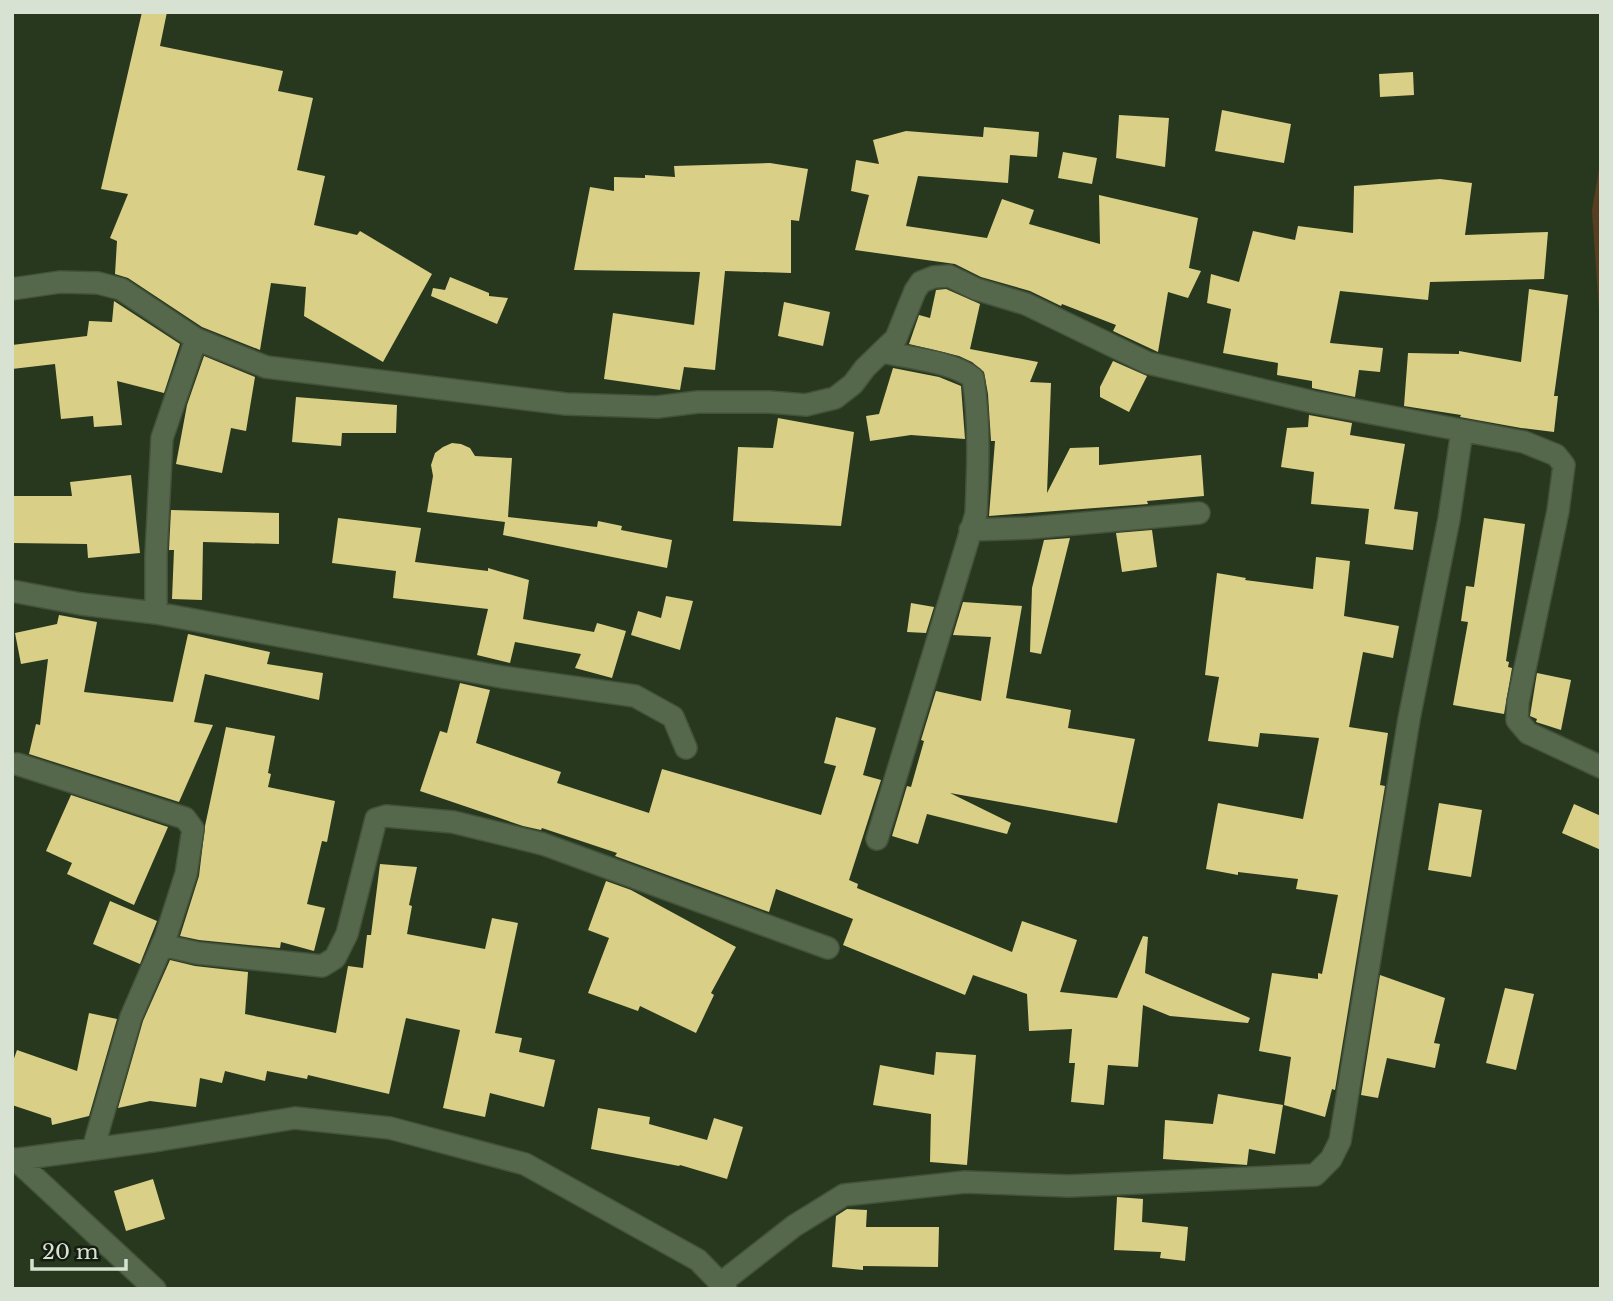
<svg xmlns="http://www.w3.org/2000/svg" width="1613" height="1301" font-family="'Libre Baskerville',serif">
<defs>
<pattern id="forest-firs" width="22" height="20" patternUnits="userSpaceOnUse" patternTransform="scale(1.75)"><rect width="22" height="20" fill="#5a3e20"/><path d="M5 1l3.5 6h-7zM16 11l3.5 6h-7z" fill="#715a40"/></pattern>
</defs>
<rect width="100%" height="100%" fill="#27381e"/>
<path fill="url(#forest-firs)" d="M1601,158v180l-9,-128z"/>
<path fill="#dacf86" d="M142,12h25l-7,34 123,25 -5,20 35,7 -16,72 28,6 -11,49 43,10 3,-4 72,43 -49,88 -79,-46 2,-29 -35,-4 -11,67 -58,-23 -74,-49 -13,-4 2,-33 -7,-3 18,-44 -27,-5z
M1413,72l1,23 -34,2 -1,-23z
M1222,110l69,14 -7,39 -69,-12z
M1119,115l50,3 -4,49 -49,-9z
M984,127l55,5 -2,25 -27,-2 -2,28 -90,-7 -12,50 81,12 15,-39 32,11 -5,14 71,20 -1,-49 99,23 -9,50 12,3 -13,27 -20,-6 -10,60 -45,-21 3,-6 -54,-21 -1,2 -31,-15 -49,-14 -26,-13 -100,-14 14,-55 -18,-4 5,-31 23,4 -6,-24 33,-9 77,6z
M1063,152l34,6 -5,26 -34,-6z
M770,163l38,6 -9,52 -8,-1v53l-66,-2 -10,99 -31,-3 -4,23 -76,-11 9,-66 81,12 6,-53 -126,-2 16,-83 24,4v-14l31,1v-3l30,2 -1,-11z
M1440,179l32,4 -7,52 83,-3 -4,47 -114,3 -2,18 -88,-9 -10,52 53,5 -3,24 -21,-2 -4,27 -43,-9v-7l-35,-6 1,-12 -55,-10 8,-44 -24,-6 4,-29 28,8 14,-51 42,9 3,-14 55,7 1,-47z
M450,277l39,16v3l19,2 -11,26 -66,-28 2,-8 12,2z
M946,289l34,15 -10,45 68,13 -8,20 21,1 -4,110 23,-45 29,-1v18l102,-10 3,41 -57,5 1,3 -159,12 6,-75h-4l-3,-47 -4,-22 -12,-10 -13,-6 -50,-12 10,-29 11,3 6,-28z
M1529,289l39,6 -14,101h4l-4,36 -33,-4 -61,-11 1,-2 -57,-9 4,-53 51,1v-3l62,11z
M114,301l66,43 -16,49 -47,-12 5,44 -28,2 -1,-11 -32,3 -6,-55 -43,5v-24l75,-9 2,-15 23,1z
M784,302l46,10 -7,34 -45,-10z
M204,356l51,21 -9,54 -15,-3 -9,45 -46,-9 11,-59z
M1113,361l34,15 -18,36 -29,-15v-10z
M893,368l46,9 22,9 4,53 -54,-4 -41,6 -4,-25 13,-2z
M296,397l101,8 -1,28h-54l-1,13 -49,-4z
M1309,415l43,8 -2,12 55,9 -11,65 24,3 -5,38 -48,-6 4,-35 -58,-5 3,-32 -33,-5 6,-39 21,-1z
M778,418l76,14 -13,94 -108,-5 5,-74 35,1z
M452,443l9,1 9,4 5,8 37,2 -4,59 89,10 1,-6 24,5 -1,4 51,10 -5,28 -164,-33 2,-13 -78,-10 6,-36 -2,-11 4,-12 8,-6z
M131,475l9,78 -52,5 -1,-14 -75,-1v-47h60l-2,-14z
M171,510l108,3v31l-76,-2 -1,58 -30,-1 2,-49h-5z
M338,518l83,10 -6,34 73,9v-3l41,12 -6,39 71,13 3,-9 29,8 -14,47 -37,-10 6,-14 -66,-12 -5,21 -33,-8 11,-46 -95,-11 3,-27 -64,-8z
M1484,518l41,6 -19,137 3,1 -1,5 4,1 -8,46 -51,-9 15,-83 -7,-1 5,-35 8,1z
M1152,530l5,37 -35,5 -6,-39z
M1070,538l-29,116 -11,-2 2,-64 12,-48z
M1316,557l34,4 -6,55 55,10 -6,32 -30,-6 -14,75 39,6 -8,52 5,1 -50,304 -3,-1 -7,28 -41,-12 7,-48 -32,-6 13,-78 46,6v-6l4,1 16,-79 -42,-6 2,-10 -60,-7v3l-32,-6 12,-66 85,16 16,-81 -59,-5 -2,14 -50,-6 11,-64 -14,-2 12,-102 29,5 -1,2 68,9z
M666,596l27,5 -13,49 -49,-15 7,-24 23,7z
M963,602l59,4 -16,92 65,12 -3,18 67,11 -18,84 -167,-30 61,30 -4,11 -80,-20 -9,30 -26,-8 15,-50 4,1 13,-46 -3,-1 15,-49 45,10 10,-64 -38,-2z
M911,603l23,4 -8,26 -19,-1z
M59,615l38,7 -13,70 89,10 15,-68 82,18 -3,12 56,9 -4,27 -114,-26 -11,48 19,3 -34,77 -150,-48 7,-30 4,1 8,-66 -27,5 -6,-31 42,-9z
M1537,673l34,7 -10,50 -25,-8 1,-3 -7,-3z
M460,683l30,7 -14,53 85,29 -4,11 92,30 13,-44 159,46 15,-49 -12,-3 12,-46 40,11 -13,47 18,5 -32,100 9,4 -1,4 155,64 10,-31 55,19 -17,52 57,6 26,-62 5,1 -3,36 105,45 -2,5 -78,-7 -27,-11 -5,62 -30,-2 -4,40 -33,-3 4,-39h-6l3,-34 -43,2 -2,-37 -54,-19 -8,20 -122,-50 10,-26 -77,-30 -7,23 -154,-56 2,-3 -75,-25 -1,2 -18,-4 -103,-35 20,-60 7,2z
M226,727l49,9 -7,37 3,1 -3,13 67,14 -8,41 -5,-1 -15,63 18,4 -11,43 -33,-9 -1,6 -81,-8 -19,-4 19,-60 6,-50z
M71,795l97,32 -34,78 -67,-31 5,-11 -26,-12z
M1439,803l43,7 -11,67 -43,-7z
M1574,804l27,12v34l-39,-17z
M380,864l37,3 -8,38 3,1 -5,28 78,15 7,-31 26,5 -23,110 27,5 -3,14 36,8 -11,47 -54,-14 -5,24 -42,-9 17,-78 -54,-12 -17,76 -81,-19 -1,4 -40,-8 -2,10 -40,-10 -3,12 -22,-5 -4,29 -46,-6 -32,7 25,-87 27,-61 25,6 53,6 -3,42 91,19 12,-67 15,2 4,-33h4z
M606,881l25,9 105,57 -25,46 3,2 -18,38 -56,-27 -2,5 -50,-18 21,-55 -21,-8z
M110,901l47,20 -17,43 -47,-20z
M1380,975l65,23 -11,45 6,1 -5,24 -48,-10 -9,40 -17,-3z
M1505,988l29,6 -18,76 -30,-7z
M89,1013l28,6 -28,97 -37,9 -1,-7 -39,-13v-41l5,-14 60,21z
M936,1052l40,3 -9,110 -37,-3 1,-48 -58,-9 7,-40 54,10z
M1218,1094l65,11 -8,49 -26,-5 -2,16 -84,-6 2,-39 48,4z
M598,1108l52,9 -1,7 58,16 7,-22 29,9 -16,52 -47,-14 -1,1 -88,-17z
M153,1179l12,40 -39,12 -12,-40z
M1117,1197l26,2 -1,23 46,5 -3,34 -25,-3 1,-6 -47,-2z
M847,1209l20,1 -1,17h73l-1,40 -75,-1v4l-31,-3 4,-51z"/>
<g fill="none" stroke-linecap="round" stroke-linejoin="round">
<defs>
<path id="street" d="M12,289l48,-7 38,1 23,6 75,50 70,28 300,37 91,3 41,-5h71l37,3 29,-7 18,-14 12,-16 31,-30 19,-47 6,-9 13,-5 15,-1 27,13 50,15 122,59 165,39 211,40 32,13 8,10 -6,46 -40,191 -1,18 11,13 73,34
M196,339l-34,99 -6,117v58l346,64 133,19 38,21 13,31
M970,530l59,-2 170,-15
M12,591l69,13 75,9
M17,764l158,51 10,3 8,11 -7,45 -20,62 -35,81 -38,132
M877,839l99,-325c2,-45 4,-91 -3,-136 -19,-16 -64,-20 -89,-26
M162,945l35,8 125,13 13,-8 12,-24 29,-115 10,-3 67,6 90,22 285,104
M15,1159l140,130
M12,1160l148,-20 135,-22 95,10 135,36 173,96 28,29
M721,1283l73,-57 50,-31 121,-13 104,4 246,-11 16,-16 9,-18 69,-422 40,-200 13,-88"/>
</defs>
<use href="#street" stroke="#44523b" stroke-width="24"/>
<use href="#street" stroke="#56684c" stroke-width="21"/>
</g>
<rect width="1613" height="1301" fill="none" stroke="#d7e2d2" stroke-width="28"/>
<path d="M32 1259v10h94v-10" fill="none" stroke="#d7e2d2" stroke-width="3.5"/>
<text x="42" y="1259" font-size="21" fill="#d7e2d2" stroke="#151d11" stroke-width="5" paint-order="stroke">20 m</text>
</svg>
